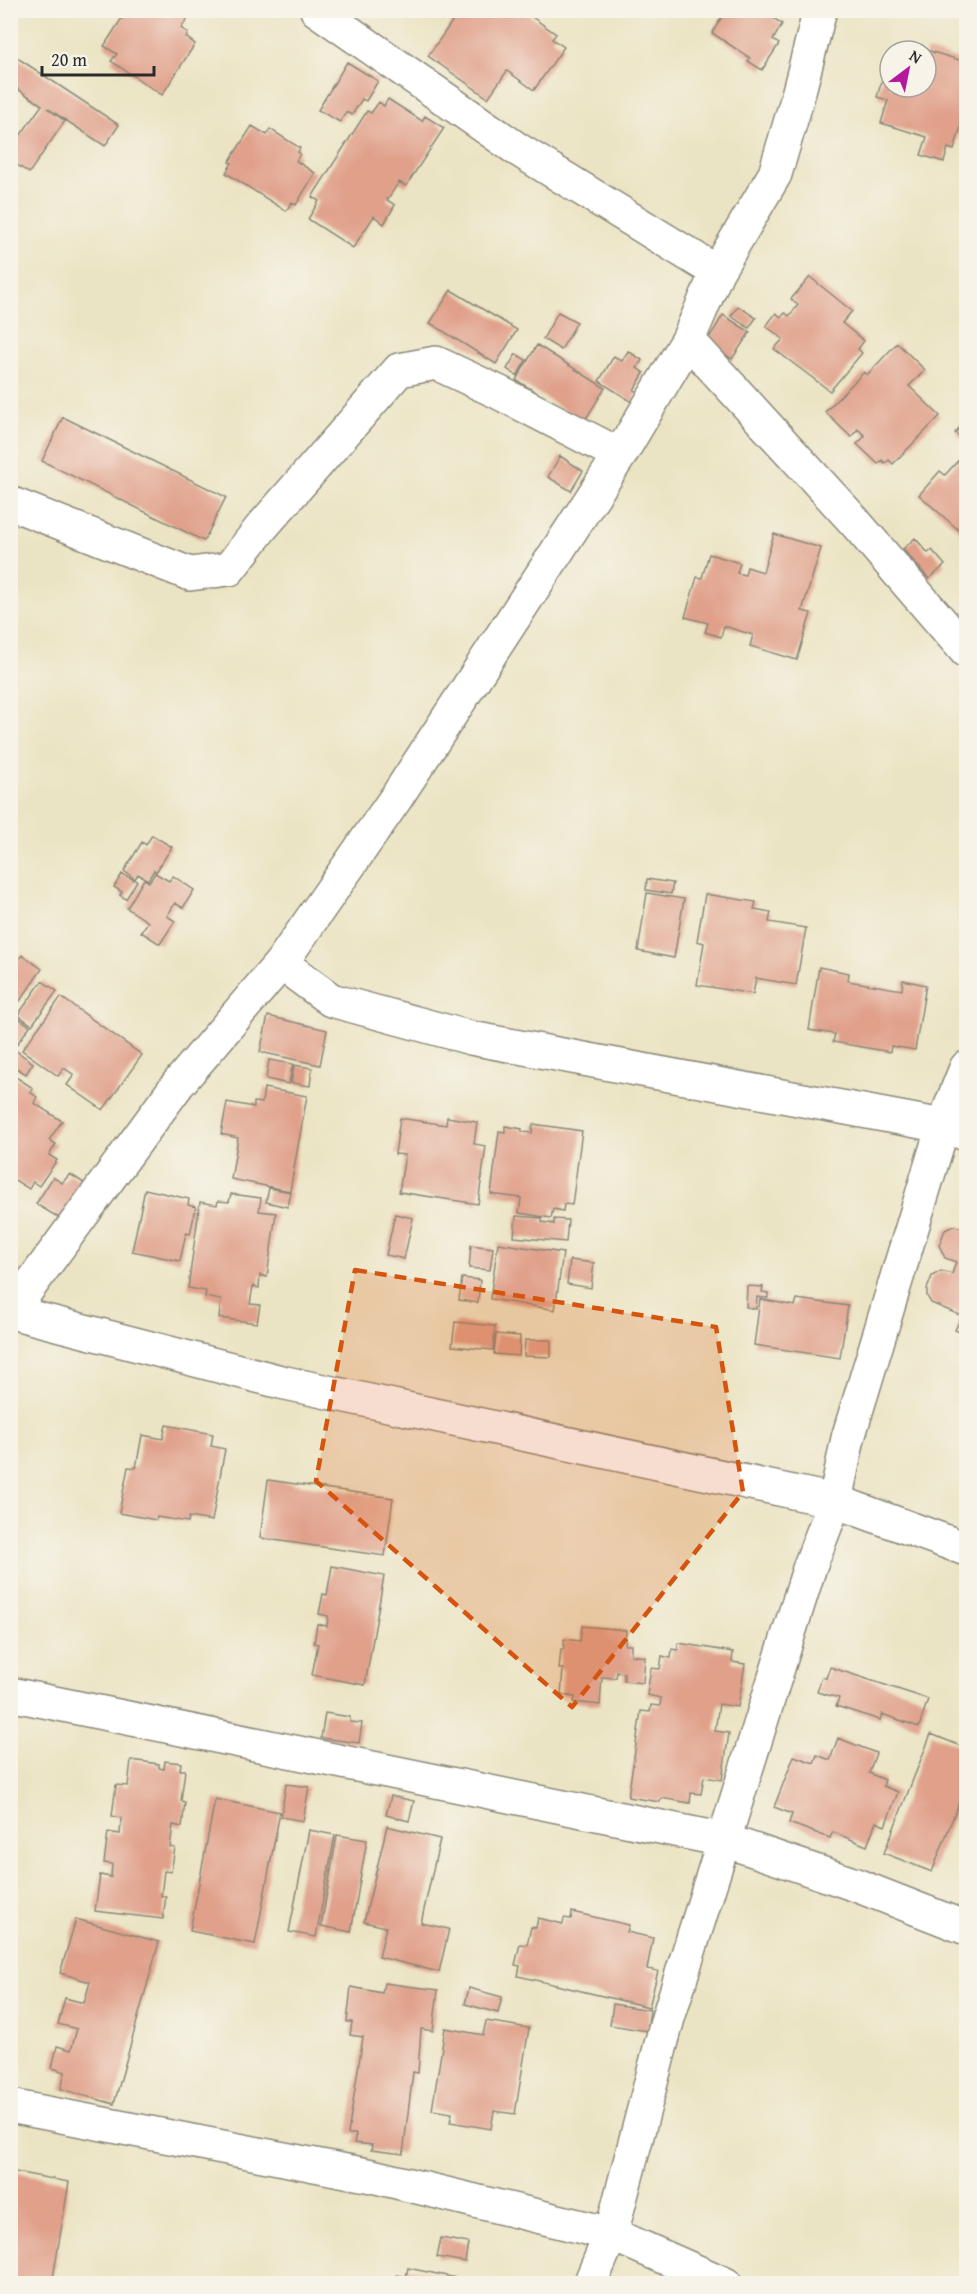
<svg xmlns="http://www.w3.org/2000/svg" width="977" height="2294" font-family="'Gentium Book Plus',serif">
<rect width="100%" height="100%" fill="#f7f3e8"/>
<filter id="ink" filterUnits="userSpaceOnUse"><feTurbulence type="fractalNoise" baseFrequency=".0167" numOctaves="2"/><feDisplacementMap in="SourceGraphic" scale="12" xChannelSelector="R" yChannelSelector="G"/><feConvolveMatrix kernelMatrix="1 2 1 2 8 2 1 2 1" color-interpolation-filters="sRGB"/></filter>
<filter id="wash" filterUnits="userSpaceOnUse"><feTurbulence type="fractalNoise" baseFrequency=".008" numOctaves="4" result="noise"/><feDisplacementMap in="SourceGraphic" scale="24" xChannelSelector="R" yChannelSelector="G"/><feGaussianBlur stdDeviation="1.35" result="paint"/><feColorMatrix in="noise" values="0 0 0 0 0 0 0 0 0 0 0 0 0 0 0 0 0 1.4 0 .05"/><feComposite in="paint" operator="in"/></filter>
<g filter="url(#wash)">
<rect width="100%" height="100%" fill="#ebe4c4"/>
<g id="blocks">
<path fill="#e0a08a" d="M127,10h47l13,9 -6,9 7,5 -2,4 9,7 -33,51 -51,-34 6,-7 -13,-8z
M460,10h62l34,24 -4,5 12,8 -30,43 -27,-19 -19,27 -60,-42z
M726,10h49l-4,6 11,8 -9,16 6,4 -17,26 -14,-9 2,-3 -38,-25z
M926,50l40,12v47l-12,41 -6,-2 -4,14 -23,-7 6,-18 -46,-14 7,-23 -11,-3 12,-41 1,31h36z
M10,53l109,72 -14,21 -58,-38 18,13 -36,52 -19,-13v-10l32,-45 -32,-21z
M347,62l31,19 -12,20 -4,-2 -10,16 -6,-3 -6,10 -22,-12z
M388,99l34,22 3,-5 19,12 -38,58 -7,-4 -12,18 8,5 -11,19 -10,-8 -21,32 -45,-29 11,-18 -7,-4 55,-86 4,2 8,-11 5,4z
M252,126l15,9 3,-6 30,19 -2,4 2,2 -4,7 19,12 -19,32 -4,-3 -6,9 -60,-38 6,-10 -3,-1z
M810,277l42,34 -10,12 22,18 -6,8 4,4 -32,38 -56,-42 9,-10 -17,-13 10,-13 5,4 4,-4 4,3 9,-11 -7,-6z
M451,290l66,40 -21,34 -66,-41z
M738,306l18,12 -7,10 -18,-12z
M558,312l19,10 -16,28 -18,-11z
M723,315l27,17 -18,27 -26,-16z
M897,343l28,27 -16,16 31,30 -47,48 -4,-4 -4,3 -3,-3 -4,4 -21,-20 8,-8 -7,-7 -7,8 -26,-25 39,-40 3,3z
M537,345l68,43 -21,34 -68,-42z
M628,351l14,9 -5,8 7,5 -10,17 4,2 -6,10 -33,-21 15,-25 8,5z
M516,354l10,6 -9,16 -10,-7z
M63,417l163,80 -22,44 -162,-80z
M966,420v23l-11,-10z
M966,452v76l-4,5 -43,-38 21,-24 5,4z
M560,456l23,15 -12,20 -23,-14z
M774,534l47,14 -19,63 9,2 -14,47 -47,-14 3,-11 -29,-9 -3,11 -16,-5 3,-9 -23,-6 12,-40 5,1 7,-24 31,9 -3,10 8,2 2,-8 16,5z
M915,538l13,15 4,-3 13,15 -16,14 -26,-30z
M152,835l20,12 -16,25 -2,-2 -6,10 -10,-6 -3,5 -11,-8 18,-29 4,3z
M155,873l14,8 4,-5 21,14 -11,18 -8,-5 -8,13 8,5 -15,23 -19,-12 7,-10 -21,-14 17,-29 5,3z
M122,874l15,7 -11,18 -6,-4 2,-3 -8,-5z
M647,879l26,4 -2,11 -25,-4z
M647,893l37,6 -10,59 -36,-7z
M705,894l51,8 -2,7 17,3 -2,10 37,6 -10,57 -40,-7 -3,16 -56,-9 7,-42 -7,-2z
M22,955l20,14 -22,32 -10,-7v-23z
M819,967l30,6 -1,8 54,9 1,-10 23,5 -11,65 -24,-4 -1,6 -57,-10 2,-8 -26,-4z
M42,981l15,10 -25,34 -14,-10z
M61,997l81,58 -39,55 -36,-25 7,-10 -10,-7 -6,8 -36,-26z
M14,1015l16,11 -20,28v-33z
M268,1016l59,14 -7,35 -60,-13z
M15,1050l18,13 -7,11 -16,-10v-7z
M269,1060l24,4 -4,20 -23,-5z
M294,1065l18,3 -2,18 -19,-3z
M10,1068l3,2 -2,4 22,14 -3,4 7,5 -3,6 28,18 -13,19 7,4 -7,11 8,5 -18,26 -6,-4 -4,7 -19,-12 4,-9 -4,-3z
M264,1088l43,8 -17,95 -59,-12 7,-41 -17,-4 6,-32 27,5v-5l8,1z
M447,1117l30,5 -3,22 12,2 -8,58 -79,-12 6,-37 -10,-1 5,-36 46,7z
M533,1124l49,7 -10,74 -8,-1 -1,7 -10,-2 -2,9 -32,-5 2,-15 -30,-4 8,-63 6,1v-6l17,3v3l10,1z
M70,1174l17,11 -23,36 -28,-17 17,-27 9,6z
M269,1188l22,4 -3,15 -22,-5z
M145,1189l44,10 -1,6 8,2 -6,27 -4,-1 -6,28 -48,-10z
M231,1194l30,4 -2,13 17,2 -9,64 -7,-2 -1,13 -6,-2 -3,18 10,1 -3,18 -38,-5 2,-18 -16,-3 1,-6 -18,-3 12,-86 17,3 1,-4 11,1z
M395,1214l18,4 -9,41 -18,-4z
M516,1216l26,2v4l12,2v-5l14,1 -2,22 -52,-5z
M953,1226l13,2v107l-11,-5 7,-14 -31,-13 -4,-7v-7l5,-13 9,-5 11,3 4,-12 -11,-4 -6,-13 6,-15z
M498,1243l65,10 -8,57 -65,-11z
M471,1245l22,3 -3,22 -21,-2z
M570,1260l24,3 -3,25 -24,-4z
M462,1278l18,2 -2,23 -19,-3z
M747,1286l16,1 -1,5 6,1v5l-11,-1 -1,12 -10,-2z
M760,1299l35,7 2,-7 51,7 -8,52 -86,-13z
M455,1322l40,4 -2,24 -41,-4z
M496,1334l24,2 -1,20 -25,-2z
M525,1340h26v17l-27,-1z
M166,1425l47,9 -2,12 14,3 -13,72 -23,-4 -1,5 -31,-5 -1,3 -37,-7 9,-46 8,1 6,-33 21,4z
M268,1480l125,18 -8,58 -125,-18z
M332,1566l52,10 -19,109 -53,-10 6,-31 -4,-1 3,-19 10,2 1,-10 -9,-2 4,-20 4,1z
M582,1626l44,4 -1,15h6v10l14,2 -2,26 -19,-2v-8l-7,-1 -1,6 -14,-1 -2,28 -26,-3 1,-5 -14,-2 2,-26h-4l2,-20h3v-10l16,2z
M678,1643l55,9 -1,10 13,2 -7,43 -19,-3 -4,27 14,2 -7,47 -18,-3 -3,17 -10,-1 -1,10 -29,-5 -1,4 -32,-5 13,-86 9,1 1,-7 9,1 1,-8 -14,-3 4,-27 9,1 2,-13 9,2 1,-9 6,1z
M830,1667l98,32 -9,28 -37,-13 -2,6 -44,-14 3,-8 -22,-6 5,-15 4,1z
M325,1713l25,4v5l12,1 -3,20 -38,-5z
M931,1734l35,14v36l-34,88 -48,-19z
M838,1738l38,15 -7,20 16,7 -2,6 15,6 -13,34 -9,-4 -9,24 -34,-14 -3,6 -41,-15 3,-9 -18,-7 20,-51 20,7 3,-8 13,5z
M131,1760l28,4v4l5,1 1,-8 16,2 -1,7h5l-4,31 4,1 -3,25 -9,-2 -3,22 5,1 -4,24 -7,-1 -3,25h5l-3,23 -68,-8 5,-36 11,2 1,-13 -8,-1 4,-31 12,2 1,-16 -9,-2 4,-31 12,1z
M286,1784l23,3 -6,34 -22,-4z
M391,1796l23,5 -5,20 -23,-6z
M215,1799l65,13 -25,132 -65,-13z
M387,1826l53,13 -19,84 28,6 -10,43 -60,-15 7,-30 -22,-5z
M309,1830l26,5 -19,102 -27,-5z
M337,1835l30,5 -16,92 -30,-6z
M572,1912l57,13 -2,7 26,6 -6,31 11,2 -9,36 -131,-31 2,-10 -5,-1 5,-21 7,1 4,-18 5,1 2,-10 25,6 1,-6 7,1z
M76,1919l83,23 -45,162 -53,-15 4,-17 -13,-4 5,-22 14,4 6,-21 -19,-5 7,-26 19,5 6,-21 -30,-9z
M384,1983l54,7 -5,41 -12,-2 -3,44 -5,-1 -10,82 -32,-4 1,-5 -18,-2 2,-9h-8l15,-97 -13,-2 2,-13h-5l4,-35 31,6z
M469,1988l33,9 -4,16 -33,-9z
M613,2004l37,6 -3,21 -37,-6z
M486,2021l43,7 -14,86 -21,-3 -3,18 -41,-7 2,-9 -20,-3 13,-82 38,7z
M10,2171l59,11 -17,102h-42z
M441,2238l27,5 -3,19 -28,-5z
M408,2268l49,10 -1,6h-61l2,-9 9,2z"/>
</g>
</g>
<g filter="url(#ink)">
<use href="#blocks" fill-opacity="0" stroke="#8b8878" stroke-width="1.5"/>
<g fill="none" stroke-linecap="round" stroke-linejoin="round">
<defs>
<path id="minor" d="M317,10l200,139 200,123
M688,340l166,181 112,130
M10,503l180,71 39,-5 32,-41 138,-158 37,-7 62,29 122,63
M281,963l50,37 140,38 472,88 23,8
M11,1312l270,70 554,119 131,48
M10,1313l168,-229 103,-121 115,-165 224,-343 68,-115 29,-68 58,-98 21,-71 24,-93
M10,1694l714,146 132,45 110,43
M10,2106l362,70 239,58 114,50
M590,2284l21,-50 57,-216 142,-452 25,-65 13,-63 95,-312 23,-58"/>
</defs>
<use href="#minor" stroke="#8b8878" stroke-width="36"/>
<use href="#minor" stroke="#fff" stroke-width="33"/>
</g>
</g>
<path fill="#d5540f" fill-opacity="0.2" stroke="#d5540f" stroke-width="4.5" stroke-dasharray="12 8" stroke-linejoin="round" d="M355,1270l361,57 27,165 -171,215 -256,-226z"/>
<rect width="977" height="2294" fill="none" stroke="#f7f3e8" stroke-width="36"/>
<g transform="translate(908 69) rotate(32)"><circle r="28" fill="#f7f3e8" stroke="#a5a39c" stroke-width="1.5"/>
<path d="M0-4.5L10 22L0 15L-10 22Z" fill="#b5179e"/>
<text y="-9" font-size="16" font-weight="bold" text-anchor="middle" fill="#2b2b2b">N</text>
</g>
<path d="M42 66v9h112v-9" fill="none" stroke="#2b2b2b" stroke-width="3"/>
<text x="51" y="66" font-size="18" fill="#2b2b2b" stroke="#f7f3e8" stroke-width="4.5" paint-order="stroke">20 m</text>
</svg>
